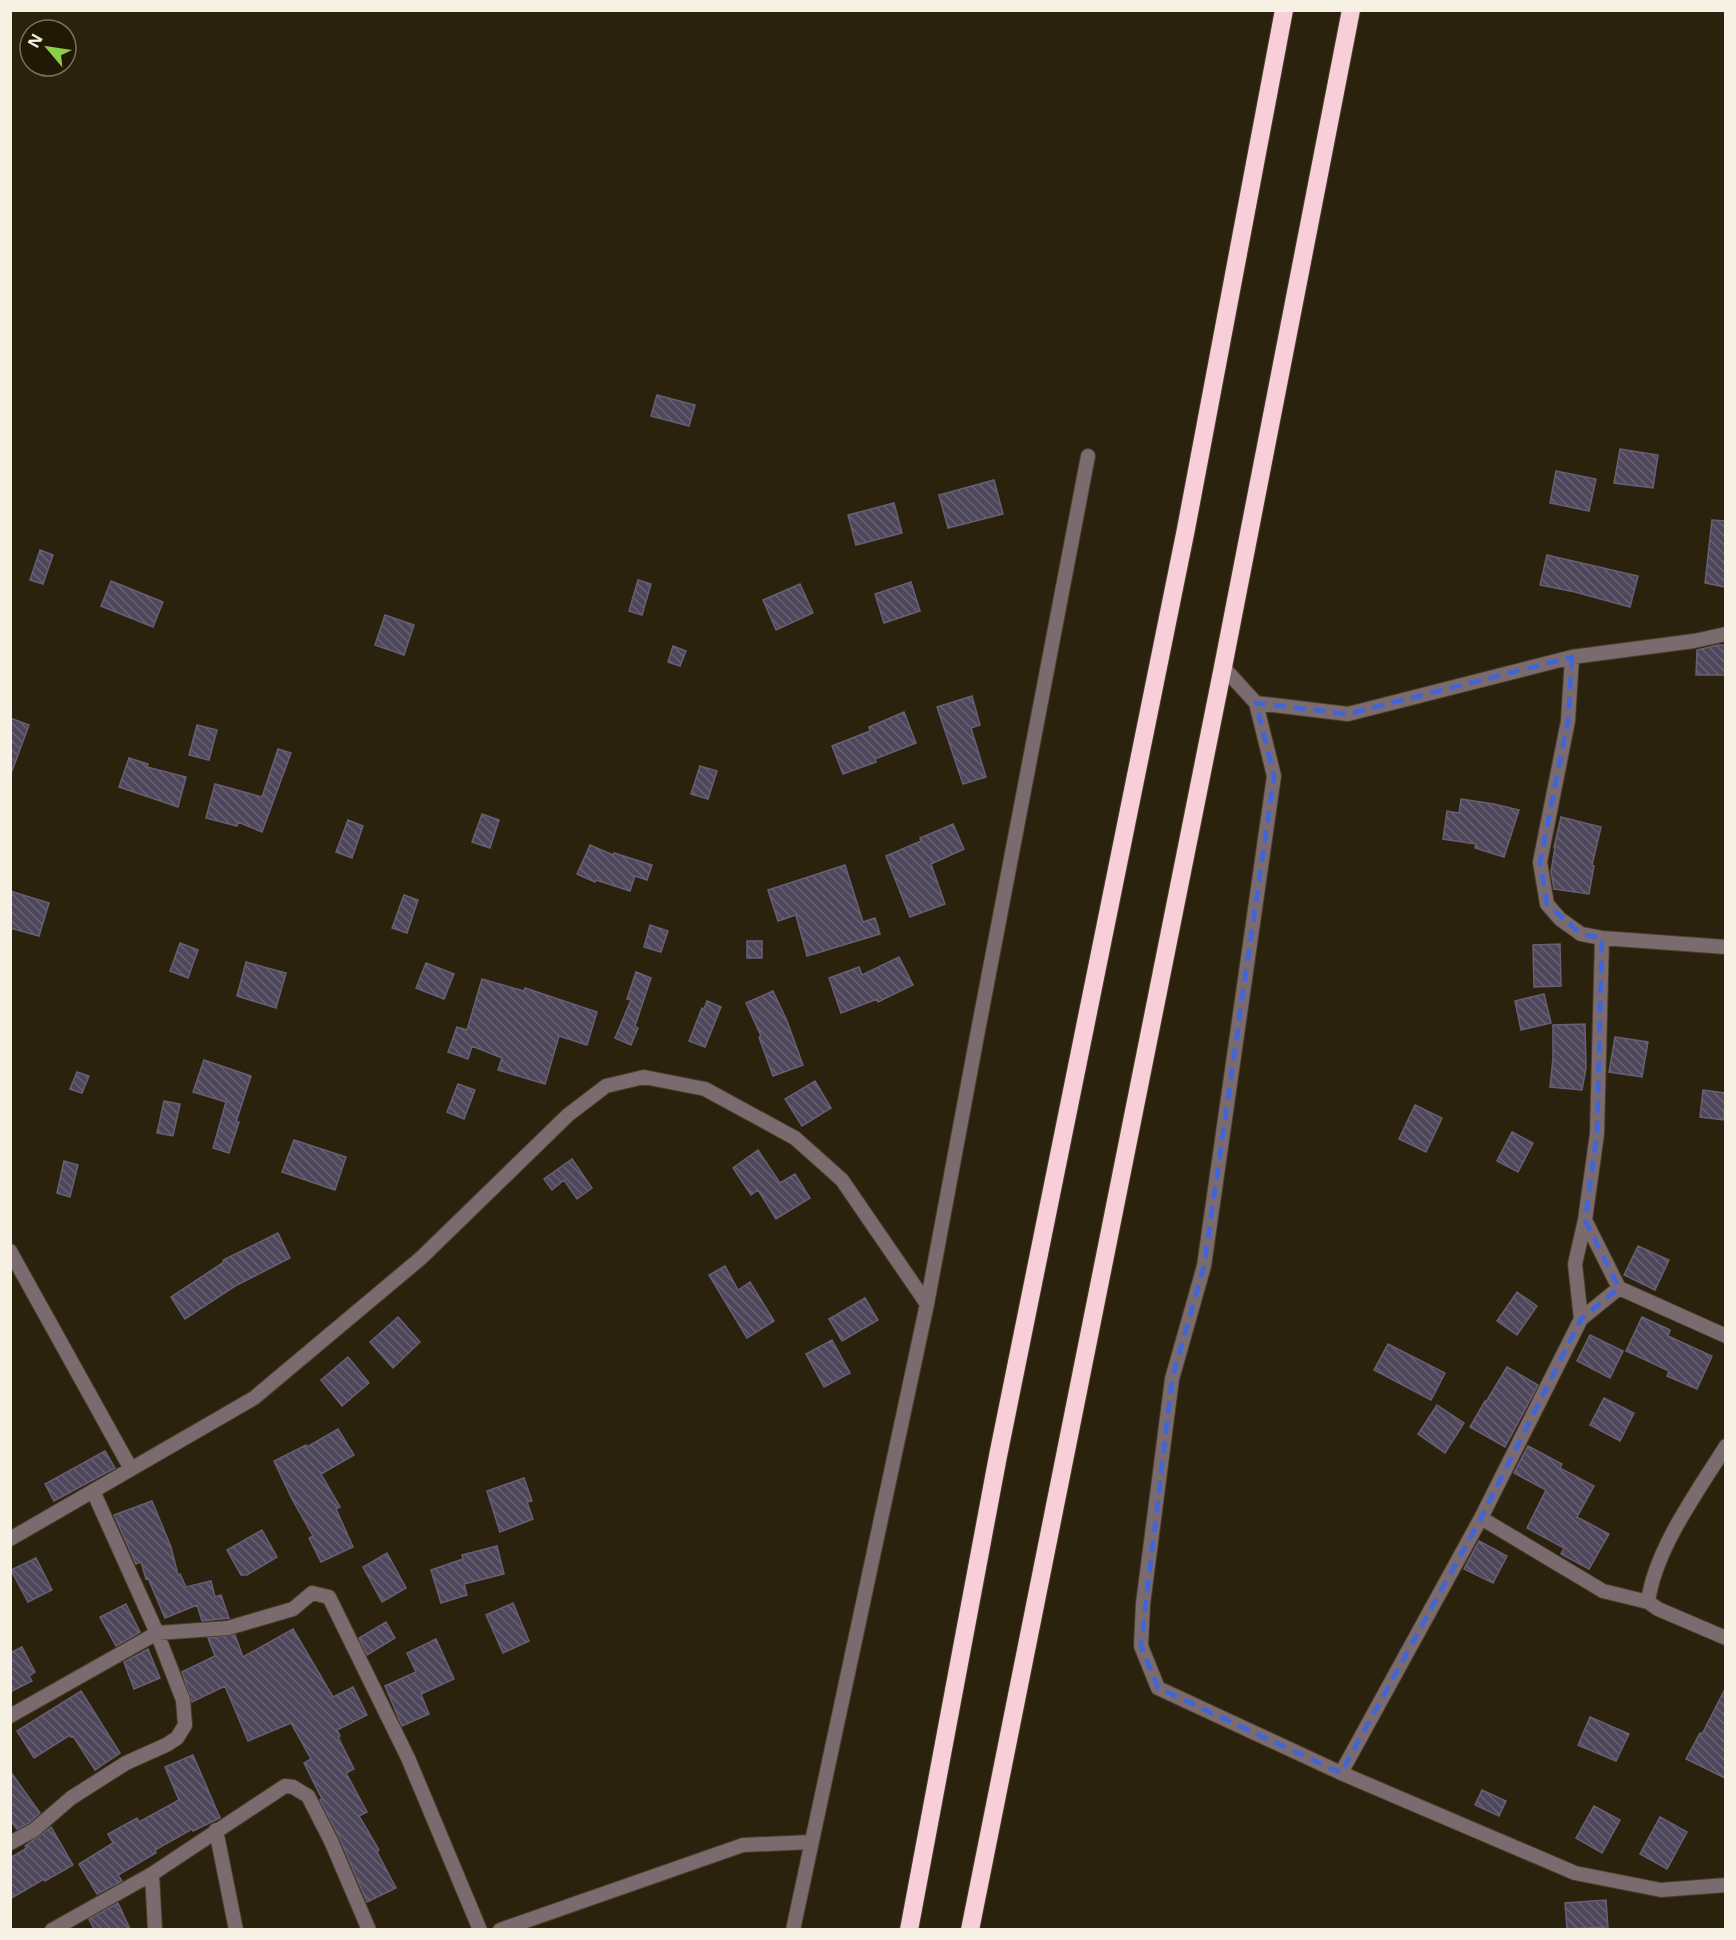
<svg xmlns="http://www.w3.org/2000/svg" width="1736" height="1940" font-family="'Open Sans',sans-serif">
<defs>
<pattern id="building-back-hatch" width="6" height="6" patternUnits="userSpaceOnUse" patternTransform="scale(1.5)"><rect width="6" height="6" fill="#4e465b"/><path d="M-1 5l2 2M0 0l6 6M5-1l2 2" fill="none" stroke="#686172"/></pattern>
</defs>
<rect width="100%" height="100%" fill="#2b220d"/>
<path fill="url(#building-back-hatch)" stroke="#675f75" stroke-width="1.5" d="M657,395l38,10 -6,21 -38,-10z
M1620,449l38,6 -5,33 -39,-5z
M1556,471l40,8 -7,32 -39,-8z
M994,480l9,34 -55,14 -9,-33z
M894,503l8,30 -46,12 -8,-30z
M1712,520l13,1v66l-20,-4z
M40,550l13,5 -10,29 -13,-4z
M1547,555l91,21 -8,31 -55,-15 -35,-7z
M638,580l13,4 -9,31 -13,-4z
M111,581l52,21 -10,25 -52,-21z
M911,582l9,29 -36,12 -9,-29z
M800,584l13,29 -37,17 -13,-30z
M385,615l29,10 -10,30 -29,-10z
M1718,645h7v30h-29l1,-25z
M673,646l13,5 -6,15 -12,-4z
M972,696l8,29 -9,3 15,49 -23,7 -26,-77z
M904,712l12,31 -41,16 1,3 -33,12 -11,-28 38,-15 -1,-4z
M10,718l19,7 -17,46h-2z
M197,725l20,5 -8,30 -20,-5z
M278,749l13,4 -29,79 -24,-10 -1,4 -31,-8 9,-34 47,13z
M129,758l19,6 -1,3 39,10 -8,30 -59,-20z
M700,766l17,5 -9,28 -17,-5z
M1461,799l33,5 25,6 -15,47 -29,-9 1,-4 -33,-5 4,-28 12,2z
M482,814l17,6 -9,28 -18,-6z
M1561,817l40,10 -9,38 2,1 -5,28 -35,-5 -3,-17 4,-25h-1z
M348,820l15,6 -11,32 -16,-6z
M953,824l11,25 -33,15 14,40 -35,13 -24,-61 35,-15 -1,-3z
M590,845l23,10 1,-2 38,12 -5,15 -12,-4 -5,15 -34,-11 -1,2 -18,-8z
M845,865l18,57 12,-4 5,16 -73,22 -11,-41 -18,6 -10,-31z
M10,891l39,12 -10,33 -29,-8z
M404,895l14,5 -11,33 -15,-5z
M650,925l18,6 -7,21 -17,-5z
M747,941h15v17h-15z
M180,943l18,7 -10,28 -18,-7z
M1560,944l1,42 -27,1 -1,-42z
M899,957l14,28 -35,17 -1,-3 -36,14 -12,-35 30,-11 3,8z
M246,962l40,11 -10,35 -39,-12z
M426,963l28,11 -10,25 -28,-11z
M636,972l15,6 -16,48 3,2 -7,17 -16,-7 16,-38 -4,-1z
M482,979l42,12 1,-3 72,24 -10,33 -28,-9 -14,48 -47,-14 4,-12 -30,-12 -4,13 -20,-7 9,-25 10,3z
M773,991l14,30 16,44 -30,11 -14,-39 2,-1 -15,-33z
M1544,994l7,29 -30,7 -6,-29z
M707,1001l14,6 -16,40 -16,-6 13,-33 2,1z
M1585,1024l1,44 -4,22 -32,-3 3,-29v-33z
M1615,1037l33,5 -6,35 -33,-5z
M204,1060l47,16 -15,46h3l-10,31 -16,-5 13,-46 -33,-10z
M77,1072l12,4 -7,17 -12,-4z
M815,1081l16,27 -29,18 -17,-27z
M458,1084l17,6 -11,29 -17,-7z
M1703,1090l22,3 -1,27 -24,-3z
M164,1101l16,3 -7,32 -16,-3z
M1415,1105l27,13 -16,34 -27,-13z
M1512,1132l21,11 -15,29 -21,-11z
M294,1140l52,17 -11,33 -53,-18z
M758,1150l22,33 15,-9 15,24 -34,21 -18,-29 -7,5 -18,-27z
M572,1159l20,29 -15,11 -13,-19 -12,10 -8,-11z
M64,1161l14,4 -8,32 -13,-4z
M278,1233l12,25 -55,28 -50,33 -14,-22 53,-35 -1,-2z
M1638,1246l31,14 -14,30 -31,-15z
M725,1266l13,24 12,-8 24,39 -27,17 -38,-63z
M1517,1292l20,14 -20,29 -20,-14z
M865,1298l13,22 -36,21 -13,-22z
M398,1317l22,25 -27,26 -23,-26z
M1642,1317l28,13 -2,6 44,20 -15,33 -30,-13 2,-5 -43,-20z
M1590,1335l33,16 -13,27 -33,-17z
M832,1340l18,33 -26,14 -18,-33z
M1388,1344l57,29 -14,27 -57,-30z
M348,1357l21,26 -27,23 -21,-26z
M1507,1367l31,18 -33,62 -35,-20 15,-26 1,1z
M1604,1398l30,15 -14,28 -30,-16z
M1437,1405l27,18 -19,30 -27,-19z
M338,1429l16,26 -33,19 19,33 -4,2 17,38 -32,15 -12,-24 4,-2 -21,-37 -18,-38 32,-16 1,2z
M1528,1446l34,18 -2,4 34,18 -17,31 32,17 -20,35 -28,-15 3,-6 -37,-20 19,-38 -32,-17z
M105,1451l10,17 -61,33 -9,-17z
M524,1478l8,23 -5,1 6,17 -33,13 -13,-41z
M152,1501l19,46 7,28 2,-1 6,13 25,-6 4,16 6,-2 8,23 -27,3 -5,-16 -32,13 -17,-40 -2,1 -5,-17 -5,2 -22,-49z
M262,1530l15,27 -30,18h-6l-14,-25z
M1479,1541l28,15 -14,27 -29,-14z
M497,1546l7,28 -40,10 3,11 -26,8 -10,-33 32,-11 -1,-4z
M387,1553l19,35 -24,14 -19,-35z
M36,1558l16,32 -24,12 -17,-32z
M513,1603l16,38 -26,12 -17,-38z
M126,1604l14,28 -24,14 -16,-29z
M386,1622l9,16 -28,17 -8,-17z
M293,1629l40,68 20,-10 14,28 -30,15 3,6 -2,1 16,32 -8,4 21,39 -8,4 20,34 -2,2 19,36 -29,14 -28,-65 -19,-37 2,-1 -18,-36 7,-4 -20,-36 -43,18 -23,-55 -33,16 -10,-30 33,-16 -7,-18 27,-3 8,22z
M436,1639l18,40 -33,15 8,20 -27,12 -17,-40 31,-14 -9,-19z
M22,1647l13,25 -6,4 3,5 -22,11v-39z
M148,1649l12,29 -26,11 -10,-27z
M1725,1689v89l-39,-19 14,-26 2,1z
M81,1691l39,62 -25,17 -22,-34 -2,1 -1,-2 -36,23 -17,-27z
M1590,1717l39,17 -13,27 -38,-16z
M193,1755l27,63 -27,13 -1,-2 -37,21 1,3 -38,22 4,6 -25,13 -18,-30 34,-21 -5,-9 29,-16 2,4 40,-22 -14,-33z
M10,1771l30,42 -11,10 -12,6 -7,-9z
M1482,1790l24,11 -7,15 -24,-11z
M1594,1806l26,14 -18,33 -26,-15z
M1660,1817l27,15 -20,37 -27,-15z
M51,1827l22,38 -28,16 -1,-2 -34,20v-41l17,-10 -2,-2z
M1606,1900l2,27 -41,2 -2,-26z
M118,1903l12,26h-36l-5,-10z"/>
<g fill="none" stroke-linecap="round" stroke-linejoin="round">
<defs>
<path id="minor" d="M1572,657l-4,64 -28,141 7,42 13,15 21,15 21,4 124,9
M1223,667l33,36 18,73 -70,490 -32,113 -29,225 -2,42 17,42 183,85 234,100 86,17 65,-5
M1256,703l92,11 224,-57 122,-16 32,-7
M1602,938l-5,196 -12,86 34,68 107,48
M10,1251l121,218
M1581,1319l-6,-55 10,-44
M1726,1446c-28,45 -71,103 -78,156l10,7 68,29
M1481,1518l122,73 45,11
M10,1539l244,-141 167,-140 147,-143 38,-29 38,-9 61,12 90,49 47,42 85,124
M10,1716l147,-83 71,-5 65,-19 19,-16 17,4 79,161 72,172
M1341,1773l140,-255 100,-199 38,-31
M216,1830l20,100
M10,1843l24,-13 37,-32 55,-35 40,-18 11,-7 8,-13 -2,-25 -26,-67 -64,-142
M152,1874l3,56
M52,1930l100,-56 133,-88 8,1 15,9 23,45 38,89
M500,1930l243,-85 68,-3
M793,1930l134,-626 50,-268 111,-580"/>
<path id="motorway" d="M909,1930l89,-474 188,-927 98,-519
M970,1930l253,-1263 128,-657"/>
</defs>
<use href="#minor" stroke="#483f2b" stroke-width="16"/>
<use href="#motorway" stroke="#483f2b" stroke-width="20"/>
<use href="#minor" stroke="#7b6a6e" stroke-width="14"/>
<use href="#motorway" stroke="#f8ced8" stroke-width="18"/>
</g>
<path fill="none" stroke="#3e66da" stroke-width="4.5" stroke-dasharray="12 8" stroke-linejoin="round" d="M1572,657l-4,64 -28,141 7,42 34,30 21,4 -5,196 -12,86 34,68 -38,31 -100,199 -140,255 -183,-85 -17,-42 31,-267 32,-113 70,-490 -18,-73 92,11z"/>
<rect width="1736" height="1940" fill="none" stroke="#f7f1e4" stroke-width="24"/>
<g transform="translate(48 48) rotate(299)"><circle r="28" fill="#211905" stroke="#776f5e" stroke-width="1.5"/>
<path d="M0-4.5L10 22L0 15L-10 22Z" fill="#89cf49"/>
<text y="-9" font-size="16" font-weight="bold" text-anchor="middle" fill="#f7f1e4">N</text>
</g>
</svg>
